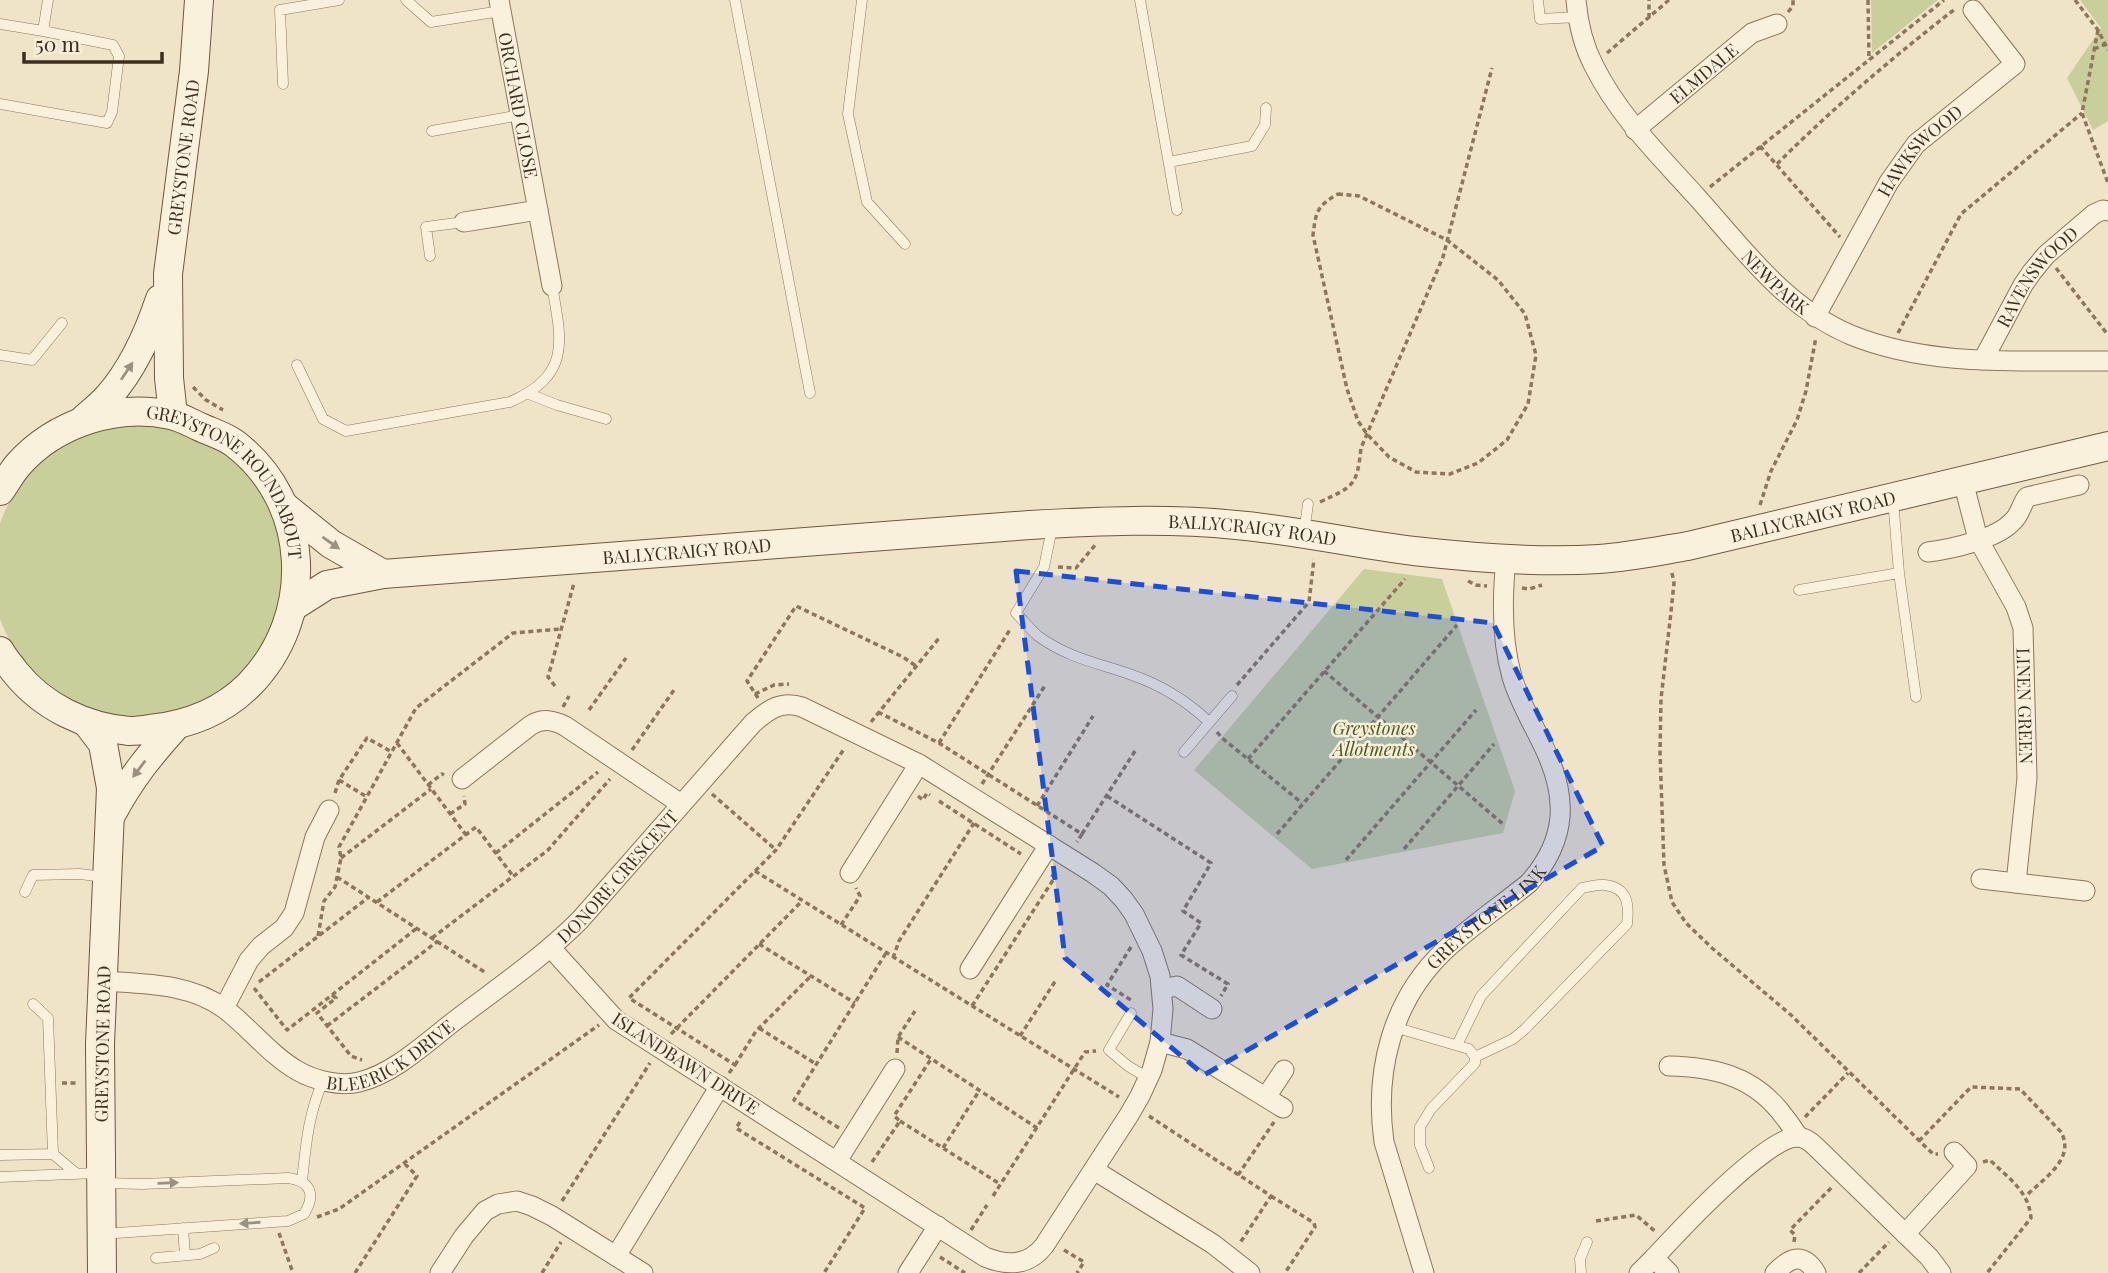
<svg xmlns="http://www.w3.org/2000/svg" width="2108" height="1273" font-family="'Playfair Display',serif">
<rect width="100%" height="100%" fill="#f0e4c8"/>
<path fill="#c9cf9b" d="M1871,0h67l-66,53z
M2080,0h28v121l-15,9 -26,-52 34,-50z
M-8 571a146 146 0 1 1 292 0a146 146 0 1 1-292 0Z
M1364,569l78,10 73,212 -12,42 -191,36 -118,-99z"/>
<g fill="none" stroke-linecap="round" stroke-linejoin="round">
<defs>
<path id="lane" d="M406,0l25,22 70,-11
M735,0l75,393
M862,0l-14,114 19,88 38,42
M1140,0l37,210
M1538,0l2,19 38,-2
M0,24l43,7
M283,84l-3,-74 59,-10
M0,104l107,19 5,-11 7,-56 -6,-11 -70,-14 5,-31
M432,131l88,-16
M1169,162l83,-16 13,-21 1,-17
M430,256l-4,-29 38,-5
M0,355l32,5 30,-37
M297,365l26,54 23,12 164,-29c61,-27 52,-60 42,-116
M529,394l28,11 49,14
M1893,499l6,74 17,124
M1052,528l-8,39 -28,46c7,7 14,16 22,23 30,22 60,27 94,39 29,10 55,26 77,47
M1304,533l4,-29
M1799,590l100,-17
M1184,752l48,-56
M25,892l8,-17 47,-1 24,3
M33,1004l15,14 5,136
M1131,1013l-22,37 19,16 20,12
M1394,1027l75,22 6,8v6l-44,46 -11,18v18l9,23
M1457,1045l24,-49 101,-108c7,-1 17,-4 23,-3 24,3 24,21 22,39l-102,105 -12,10 -38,18
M0,1155l53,-1 24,20
M0,1177l97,-4
M302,1181c4,-36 6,-66 21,-100
M183,1228l2,27
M102,1234l186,-13 16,-7c12,-19 7,-33 -16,-36l-145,6 -39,-1
M156,1258l44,-4 14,-6
M1581,1273l-1,-14 7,-17"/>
<g id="street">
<path id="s1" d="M499,0l53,286"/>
<path id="s2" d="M1576,0c2,23 7,45 18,66 25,50 64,88 101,129 47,52 89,112 156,140 81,33 172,25 257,26"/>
<path id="s3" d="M1635,130l117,-97 25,-9"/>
<path d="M464,222l74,-12"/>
<path id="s4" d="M1815,317l74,-135 27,-38 99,-80 -42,-54"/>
<path id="s5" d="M1983,360l40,-75 9,-13 14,-17 48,-41 9,-4 5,1"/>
<path id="s6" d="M1963,481l15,58 38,68 7,21 4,150 -11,105"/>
<path d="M1928,552c24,-3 69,-13 85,-31 7,-6 8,-16 14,-24l52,-12"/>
<path d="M462,779l69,-54c12,-7 22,-5 34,1l116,78"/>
<path d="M850,873l69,-109"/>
<path d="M1981,879l104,12"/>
<path d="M970,969l79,-124"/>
<path id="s7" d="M102,981c42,3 88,2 123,28 25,19 45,46 73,62 16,9 42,16 61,11 35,-8 69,-41 98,-63 42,-32 86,-62 123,-99l173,-197c15,-13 28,-23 49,-16l117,57 174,109 18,13 13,14 10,14 18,37 8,25 3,33 -3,33 -8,28 -12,26 -11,19 -85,131c-16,20 -37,20 -59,11l-369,-237 -65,-72"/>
<path d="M1162,989l15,-3 35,23"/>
<path d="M224,1008l25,-48 12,-14 23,-18 10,-15 21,-76 14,-27"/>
<path d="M1160,1042l27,7 96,59"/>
<path d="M1669,1066c43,1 81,9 110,44 7,9 14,17 19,27"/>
<path d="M1266,1097l18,-27"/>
<path d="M837,1161l58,-92"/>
<path d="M1094,1170l119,74 37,29"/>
<path d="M1905,1234l62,-68 -13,-14"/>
<path d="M616,1256l104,-170"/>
<path d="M440,1273l24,-37 21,-25 13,-7 19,-3 15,5 20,10 91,57"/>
<path d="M908,1273l30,-47"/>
<path id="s8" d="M1424,1273l-40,-131c-10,-71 8,-142 61,-192 26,-24 57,-45 84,-67 39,-44 39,-87 14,-138 -11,-23 -24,-44 -31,-68 -11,-38 -10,-79 -6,-118"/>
<path d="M1639,1273l15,-15"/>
<path d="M1669,1273l-15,-15c23,-25 112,-121 143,-121 7,0 14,5 19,10l113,110 12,16"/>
<path d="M1775,1273c14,-15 28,-22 41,0"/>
</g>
<g id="secondary">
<path id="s9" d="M173,415l-4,-37 -1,-104 26,-203 5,-71"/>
<path d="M83,420c9,-8 18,-15 25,-23 25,-28 40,-62 52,-98"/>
<path id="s10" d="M0,491c6,-8 11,-18 18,-26 37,-42 99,-62 153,-50 10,2 20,8 29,12 11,5 24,9 34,16 78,59 82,174 15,242 -27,27 -61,40 -99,44 -6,1 -14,2 -21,2 -44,-4 -86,-24 -114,-59 -5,-7 -11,-13 -15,-21"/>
<path d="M284,506l47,38 52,30"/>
<path id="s11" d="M294,606l33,-21 56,-11 647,-49c69,-4 137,-7 206,0 60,5 119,19 178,26 61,7 123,12 185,8 30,-2 59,-8 89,-13l420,-100"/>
<path d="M87,723l16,21 8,44 -11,256 2,229"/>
<path d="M111,815c20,-37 37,-58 64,-88"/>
</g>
</defs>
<use href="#lane" stroke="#8d765c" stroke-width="11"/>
<use href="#street" stroke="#8d765c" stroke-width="21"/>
<use href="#secondary" stroke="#6f573f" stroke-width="30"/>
<path stroke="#8d765c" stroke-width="3.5" stroke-dasharray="5 3.5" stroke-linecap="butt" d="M1868,0l1,60
M2075,0l23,30 10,20
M1788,12l5,-6v-6
M1649,18v-18
M2098,30l-16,83 26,70
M2094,49l14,-6
M1607,53l62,-53
M1760,146l80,91
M1777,164c55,-55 116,-107 178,-155
M1710,187l234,-187
M1338,194l21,2 88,44 51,40 27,34 11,41 -8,49 -21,36 -29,23 -28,11 -34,-2 -27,-15 -22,-23 -9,-13 -11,-32 -34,-154c3,-24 4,-29 25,-41z
M2056,268l52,67
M1898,333l63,-119 121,-101
M193,387l13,13 17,10
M1320,502c34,-16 37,-16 41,-54l82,-191 49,-189
M1760,505l11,-34 26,-51 9,-29 10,-54
M1058,567l18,1 20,-24
M1672,573l2,10 -3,29 -10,87 -1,53 4,113 8,37 14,21 26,25 79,67 142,139h5
M1468,581l8,4 11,1
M1522,588l7,1 13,-4
M1324,671l179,153
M1237,685l72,-83 5,-43
M555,686l-7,-9 26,-94
M755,694l19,-9 15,-1
M758,698l-11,-17 49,-75 107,51 13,9
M563,707l6,-11
M589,710l37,-52
M878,712l61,31 143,91 -5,8
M871,722l69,-85
M1217,732l5,6 80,65
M397,743l69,92
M939,743l72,-115
M632,750l42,-60
M1248,759l157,-180
M339,780l28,17
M982,784l64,-100
M428,785l14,-11 2,1
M335,793l4,-13 28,-42 25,14
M712,794l64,56
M918,796l5,4 4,-7 3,2
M1107,796l104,67 -28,48 18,12 -20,32 47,29 -7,12
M939,801l82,53
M1037,806l56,-90
M450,814l15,-10 -1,-8
M1082,834l53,-83
M1277,834l180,-209
M1404,849l90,-105
M496,853l102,-81
M341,858l90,-69
M1346,860l130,-150
M755,871l364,226
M337,877l149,96
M377,902l99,-75 37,49
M841,925l19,-29 -4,-8
M318,936l6,-35 11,-14 6,-29 -2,-11 77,-139 97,-75 48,-4
M432,938l116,-88 62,-71
M759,944l96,59
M1131,947l-24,38 24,15
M893,958l6,-17 75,-118
M259,982l110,-85
M254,988l33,42 45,-35 4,3 -19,15 34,43 11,4
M332,995l85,-67
M972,1006l83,-129 -5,-3
M327,1026l111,-85
M759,1028l57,36
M671,1034l131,-133
M1020,1036l36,-56
M898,1037l139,91
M897,1053l1,-16 17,-26
M735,1065l21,-34 55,-55
M729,1073l6,-8 -106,-67 147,-148 68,-101
M62,1083h17
M1149,1116l122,80 -31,47
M1805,1117l43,-44
M900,1121l100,63
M740,1122l-4,6 129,80 -41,65
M839,1128l-45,-28 92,-147
M1919,1141l52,-54 49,2 41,43c15,27 -18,47 -35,64
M943,1148l36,-57
M872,1162l28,-41 -6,-5 37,-57
M1983,1162l7,-2c18,18 39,31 41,58l-44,55
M1238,1175l36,-53
M993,1196l92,-144 11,-1
M1271,1196l43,27 1,4 -30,46
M562,1201l88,-138
M317,1217l22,-8 260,-184
M1596,1221l40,-6 20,17
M971,1230l16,-25
M279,1233l14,40
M1794,1242l1,-7 -5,-5 43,-44
M1064,1250l20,12 -7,11
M940,1257l25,16
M355,1273l62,-97 -13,-13
M542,1273l19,-31
M1859,1273l30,-31"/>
<use href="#lane" stroke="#faf1dc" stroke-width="10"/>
<use href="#street" stroke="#faf1dc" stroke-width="19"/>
<use href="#secondary" stroke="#faf1dc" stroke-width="28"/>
</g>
<defs><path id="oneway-solid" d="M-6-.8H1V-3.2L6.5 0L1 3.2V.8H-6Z" transform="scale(1.75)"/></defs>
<g fill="#9c907e">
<use href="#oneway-solid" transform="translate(127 371) rotate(-56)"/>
<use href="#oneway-solid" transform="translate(331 543) rotate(35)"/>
<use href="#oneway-solid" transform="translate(139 769) rotate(127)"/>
<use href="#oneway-solid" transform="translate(168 1183) rotate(-2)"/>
<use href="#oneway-solid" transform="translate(250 1223) rotate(176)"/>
</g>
<path fill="#1d4ed8" fill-opacity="0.2" stroke="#1d4ed8" stroke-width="5" stroke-dasharray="14 9" stroke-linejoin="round" d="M1016,571l477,52 110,223 -399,229 -139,-117z"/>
<g text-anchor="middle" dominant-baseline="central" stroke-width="5" stroke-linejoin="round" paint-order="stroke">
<g font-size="18" fill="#3d2e20" stroke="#f7eed8">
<text stroke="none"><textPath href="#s3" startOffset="89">ELMDALE</textPath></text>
<text stroke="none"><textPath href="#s1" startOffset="107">ORCHARD CLOSE</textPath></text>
<text stroke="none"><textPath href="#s4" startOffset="198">HAWKSWOOD</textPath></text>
<text stroke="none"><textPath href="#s9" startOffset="259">GREYSTONE ROAD</textPath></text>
<text stroke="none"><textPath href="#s5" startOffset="100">RAVENSWOOD</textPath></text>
<text stroke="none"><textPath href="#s2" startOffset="352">NEWPARK</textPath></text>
<text stroke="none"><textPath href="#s10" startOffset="290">GREYSTONE ROUNDABOUT</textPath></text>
<text stroke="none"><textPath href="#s11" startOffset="1535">BALLYCRAIGY ROAD</textPath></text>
<text stroke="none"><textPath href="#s11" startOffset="968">BALLYCRAIGY ROAD</textPath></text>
<text stroke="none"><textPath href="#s11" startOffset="401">BALLYCRAIGY ROAD</textPath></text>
<text stroke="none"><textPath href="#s6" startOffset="238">LINEN GREEN</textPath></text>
<text stroke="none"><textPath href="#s7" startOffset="620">DONORE CRESCENT</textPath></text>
<text stroke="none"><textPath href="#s8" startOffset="399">GREYSTONE LINK</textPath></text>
<text transform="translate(102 1044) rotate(-89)">GREYSTONE ROAD</text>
<text stroke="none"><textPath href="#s7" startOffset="326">BLEERICK DRIVE</textPath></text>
<text transform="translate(686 1063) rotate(33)">ISLANDBAWN DRIVE</text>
</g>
<g font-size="18" font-style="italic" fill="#4d5a26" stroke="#f7eed8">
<text x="1374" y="728">Greystones<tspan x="1374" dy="21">Allotments</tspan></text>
</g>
</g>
<path d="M24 52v10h138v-10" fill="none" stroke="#3d2e20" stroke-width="3.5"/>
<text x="35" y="52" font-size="21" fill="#3d2e20" stroke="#f7eed8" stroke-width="5" paint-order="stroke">50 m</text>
</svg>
